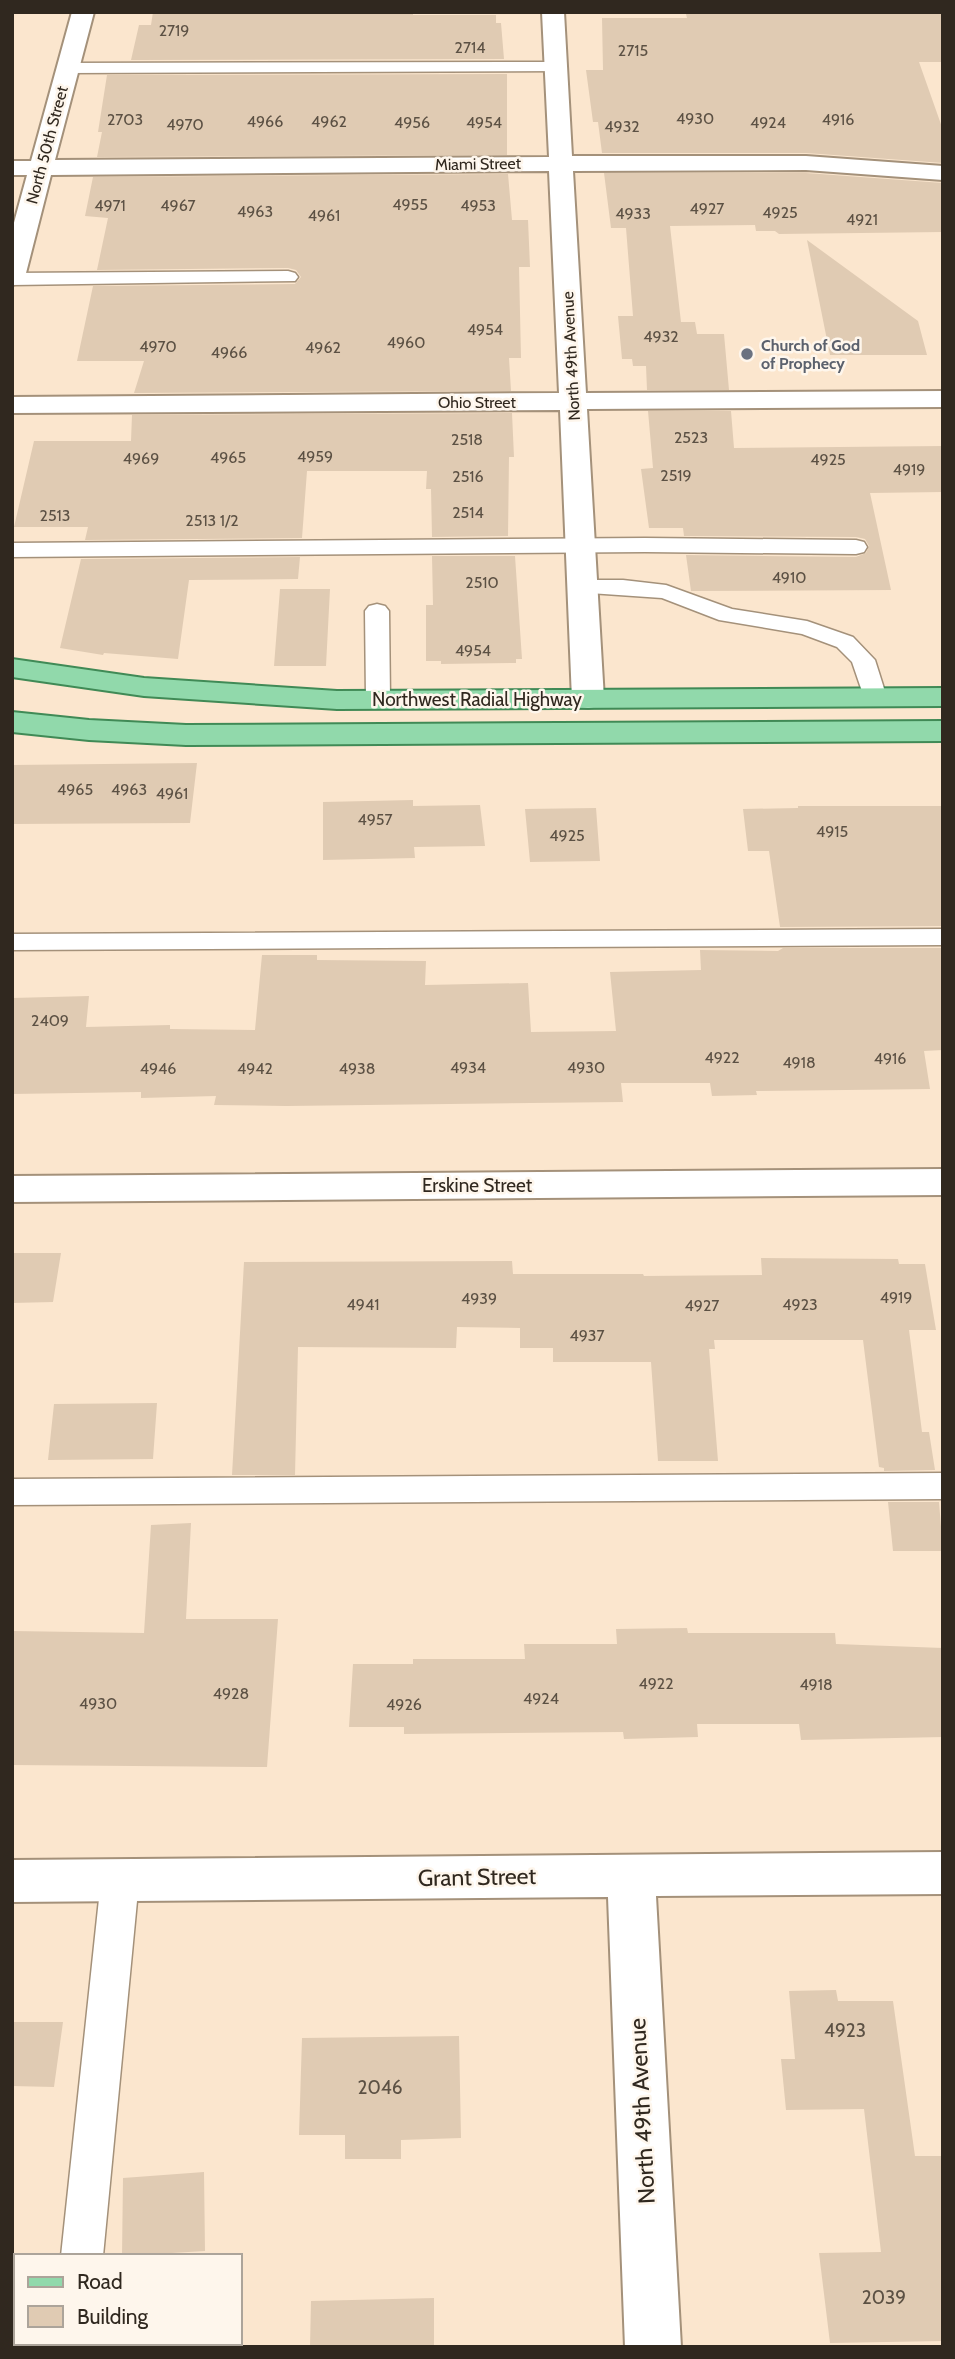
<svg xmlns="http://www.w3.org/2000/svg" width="955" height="2359" font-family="Cabin,sans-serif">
<rect width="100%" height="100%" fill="#fbe6ce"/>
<path fill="#e0cbb3" d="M153,12h260v3h83v8h5l3,36 -373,1 8,-35h12z
M723,12h220v50h-24l24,68v33l-137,-10h-204l-4,-31h-5l-7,-52h17l-1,-52h85l-1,-4z
M507,74v81l-410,2 5,-25h-4l9,-57z
M604,173h202l137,10v49l-164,2 -4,-3h-19l-1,-6 -85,1 11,96h14l2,12h27l5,56h-82l-1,-24h-13l-1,-7h-10l-4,-43h15l-7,-88h-15z
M508,174l4,46h16l2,47h-11l2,91h-12l2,33 -377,2 10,-32h-67l16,-75 202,-2 6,-7 -5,-7 -8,-2 -191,2 11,-52 -23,-2 8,-39z
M807,240l111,81 9,34h-97z
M648,411h83l3,37 209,-2v46l-73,1 21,97 -200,1 -5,-36 170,2 10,-4 3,-7 -4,-7 -9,-2 -172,-1 -1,-8h-34l-8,-59 12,-1z
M512,413l2,44h-5l-1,79 -76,1 -1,-48h-5l1,-18h-120l-5,67 -217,2 3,-13h-74l20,-86h97l1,-26z
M432,556h83l7,103h-6v4l-75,1v-3h-15v-56h7z
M300,557l-2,22 -109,1 -11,79 -74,-6 -1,2 -43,-7 21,-89z
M280,589h50l-4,77h-52z
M197,763l-7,60 -178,1v-59z
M413,800v6l67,-1 5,41 -71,1 1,11 -92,2v-58z
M798,806h145v120l-163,1 -11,-76h-21l-5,-42 55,-1z
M596,808l4,53 -70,1 -5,-53z
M783,948h160v102l-19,1 6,38 -174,2 1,4 -45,1 -2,-13h-89l2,19 -337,4 -72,-1 2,-9 -75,2v-6l-129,2v-96l77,-2 -3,31 84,-2v4l85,1 7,-75h55v5l109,1 -1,24 103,-2 3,49 85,-1 -6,-59 91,-2 -1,-20 78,1z
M12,1253h49l-8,49 -41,1z
M761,1258l137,1 1,5h26l11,66h-27l13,102h7l6,38 -51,1v-3l-5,-1 -16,-127h-149l1,9h-6l9,112h-60l-7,-99h-98v-14h-33v-20l-63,-1 -1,21 -158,-1 -3,128h-63l12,-213 268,-1 1,13h130l1,2 118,-1z
M157,1403l-4,56 -105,1 6,-56z
M888,1502h51l4,49h-50z
M191,1523l-5,96h92l-11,148 -255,-2v-134l132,2 7,-108z
M687,1628l1,5h147l1,11 107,4v89l-142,3 -2,-16h-102l1,13 -74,2 -1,-7 -219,2v-7h-55l4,-63h60v-5h112l-1,-15h93l-1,-15z
M836,1990l2,11h55l22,155h28v185l-113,2 -11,-90 62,-1 -17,-143 -78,1 -5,-51h14l-6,-68z
M12,2022h51l-9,65 -42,-1z
M459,2036l2,102 -60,2v19h-56v-24h-46l3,-97z
M204,2172l1,79 -83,5 1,-78z
M434,2298v49h-124l1,-46z"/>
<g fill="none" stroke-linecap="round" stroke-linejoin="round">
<defs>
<path id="lane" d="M556,62l6,1 3,4 -3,4 -495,2 -9,-5 9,-5z
M288,271l7,2 3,4 -3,4 -283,4v-12z
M645,538l211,2 8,2 3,5 -3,5 -8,2 -211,-2 -633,5v-14z
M583,580h40l43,5 66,24 75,12 46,16 22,23 12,38 -3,5 -9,2 -9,-2 -14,-41 -15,-15 -35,-13 -83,-14 -57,-22 -87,-6 -4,-5 4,-5z
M377,604l8,2 4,5 1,88 -3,5 -9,2 -9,-2 -3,-5 -1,-88 4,-5z
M943,929v16l-931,5v-16z
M943,1473v26l-931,6v-26z
M120,1864l13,5 6,11 -36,376h-42l40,-376 6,-11z
M52,2343h42l-1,4h-42z"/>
<path id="street" d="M72,12h22l-39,148 494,-3 -7,-145h22l8,144h234l137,10v14l-137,-10 -233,1 13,222 357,-2v16l-356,2 17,290 -5,7 -11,2 -11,-2 -5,-7 -12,-289 -548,3v-16l547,-4 -10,-222 -498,4 -26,102 -4,5 -9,3v-55l15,-55h-15v-14h19z
M943,1169v26l-931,7v-26z
M943,1852v42l-287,2 25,451h-56l-17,-450 -596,5v-42z"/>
<path id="primary" d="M12,659l132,19 193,13 606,-3v18l-606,3 -193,-13 -132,-19z
M12,712l77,8 97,5 757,-4v20l-757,4 -97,-5 -77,-8z"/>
</defs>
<use href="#lane" stroke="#a4917a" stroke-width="3"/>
<use href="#street" stroke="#a4917a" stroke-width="4"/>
<use href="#primary" stroke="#408a56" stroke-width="4"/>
<use href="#lane" fill="#fff" fill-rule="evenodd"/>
<use href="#street" fill="#fff" fill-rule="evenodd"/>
<use href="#primary" fill="#91d9ab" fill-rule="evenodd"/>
</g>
<circle fill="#6b7280" stroke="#fef6ec" stroke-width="2.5" cx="747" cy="354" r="7"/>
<g text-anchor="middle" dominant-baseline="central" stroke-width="5" stroke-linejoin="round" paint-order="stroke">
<g font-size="16" fill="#5c5144">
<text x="174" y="30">2719</text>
<text x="470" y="47">2714</text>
<text x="633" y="50">2715</text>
<text x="695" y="118">4930</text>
<text x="125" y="119">2703</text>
<text x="838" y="119">4916</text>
<text x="265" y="121">4966</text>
<text x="329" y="121">4962</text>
<text x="412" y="122">4956</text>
<text x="484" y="122">4954</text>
<text x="768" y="122">4924</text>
<text x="185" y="124">4970</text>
<text x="622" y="126">4932</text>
<text x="410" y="204">4955</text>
<text x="110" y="205">4971</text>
<text x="178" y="205">4967</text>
<text x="478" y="205">4953</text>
<text x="707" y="208">4927</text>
<text x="255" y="211">4963</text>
<text x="780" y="212">4925</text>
<text x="633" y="213">4933</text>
<text x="324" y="215">4961</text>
<text x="862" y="219">4921</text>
<text x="485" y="329">4954</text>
<text x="661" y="336">4932</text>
<text x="406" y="342">4960</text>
<text x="158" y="346">4970</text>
<text x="323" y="347">4962</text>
<text x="229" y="352">4966</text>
<text x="691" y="437">2523</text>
<text x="467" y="439">2518</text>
<text x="315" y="456">4959</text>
<text x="228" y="457">4965</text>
<text x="141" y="458">4969</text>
<text x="828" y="459">4925</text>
<text x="909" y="469">4919</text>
<text x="676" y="475">2519</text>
<text x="468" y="476">2516</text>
<text x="468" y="512">2514</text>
<text x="55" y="515">2513</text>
<text x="212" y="520">2513 1/2</text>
<text x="789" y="577">4910</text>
<text x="482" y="582">2510</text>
<text x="473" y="650">4954</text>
<text x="75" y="789">4965</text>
<text x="129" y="789">4963</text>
<text x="172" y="793">4961</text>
<text x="375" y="819">4957</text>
<text x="832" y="831">4915</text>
<text x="567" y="835">4925</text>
<text x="50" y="1020">2409</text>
<text x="722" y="1057">4922</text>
<text x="890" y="1058">4916</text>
<text x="799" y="1062">4918</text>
<text x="468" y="1067">4934</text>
<text x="586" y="1067">4930</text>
<text x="158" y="1068">4946</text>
<text x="255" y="1068">4942</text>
<text x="357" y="1068">4938</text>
<text x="896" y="1297">4919</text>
<text x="479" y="1298">4939</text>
<text x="363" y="1304">4941</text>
<text x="800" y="1304">4923</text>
<text x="702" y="1305">4927</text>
<text x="587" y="1335">4937</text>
<text x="656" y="1683">4922</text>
<text x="816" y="1684">4918</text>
<text x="231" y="1693">4928</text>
<text x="541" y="1698">4924</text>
<text x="98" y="1703">4930</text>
<text x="404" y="1704">4926</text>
</g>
<g font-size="16" fill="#30281f" stroke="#fef6ec">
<text transform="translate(47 145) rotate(-75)">North 50th Street</text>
<text transform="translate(478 164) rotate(-1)">Miami Street</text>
<text transform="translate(571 356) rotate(-93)">North 49th Avenue</text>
<text x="477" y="402">Ohio Street</text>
</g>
<g font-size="16" font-weight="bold" fill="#5b616d" stroke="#fef6ec" text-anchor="start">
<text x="761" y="345">Church of God<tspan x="761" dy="18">of Prophecy</tspan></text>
</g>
<g font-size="19" fill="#30281f" stroke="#fef6ec">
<text x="477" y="699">Northwest Radial Highway</text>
<text x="477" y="1185">Erskine Street</text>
</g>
<g font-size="19" fill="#5c5144">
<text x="845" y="2030">4923</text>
<text x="380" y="2087">2046</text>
<text x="884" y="2297">2039</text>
</g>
<g font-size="23" fill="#30281f" stroke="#fef6ec">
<text transform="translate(477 1877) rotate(-1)">Grant Street</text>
<text transform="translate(642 2111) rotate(-93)">North 49th Avenue</text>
</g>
</g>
<rect width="955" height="2359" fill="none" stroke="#30281f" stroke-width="28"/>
<rect x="14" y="2254" width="228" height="91" fill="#fef6ec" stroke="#aca49a" stroke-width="2"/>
<rect x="28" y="2277" width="35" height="10" fill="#91d9ab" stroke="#aca49a" stroke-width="2"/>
<text x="77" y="2289" font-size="21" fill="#30281f">Road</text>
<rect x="28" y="2306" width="35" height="21" fill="#e0cbb3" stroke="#aca49a" stroke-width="2"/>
<text x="77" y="2324" font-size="21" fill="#30281f">Building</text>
</svg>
